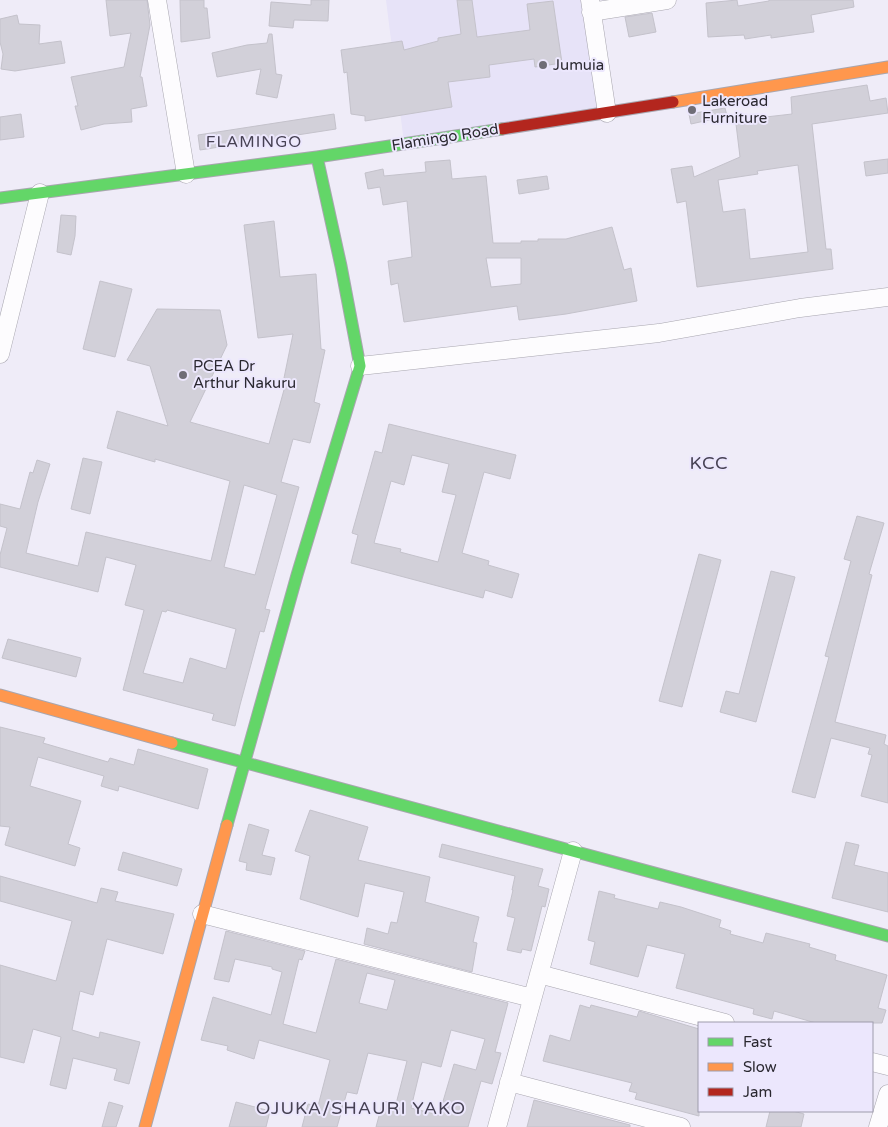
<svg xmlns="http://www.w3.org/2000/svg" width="888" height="1127" font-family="'Varela Round',sans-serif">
<rect width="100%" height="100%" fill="#efecf8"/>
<path fill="#e7e3f8" d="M386,0h201l17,112 -200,31z"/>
<path fill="#d2d0d9" stroke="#c4c2cb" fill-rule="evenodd" d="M106,0h41l3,25 -10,52h2l5,29 -16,3 1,13 -28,2 -23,6 -6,-24h3l-7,-29 53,-10 7,-34 -21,3z
M180,0h24v8h3l3,30 -29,4z
M311,0h18l-1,21 -34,-1 -1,8 -24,-2 2,-24 40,3z
M457,0h15l5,37 53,-7 -3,-26 26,-3 9,62 -27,4 -1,-8 -45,6 1,12 -42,5 4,25 -87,14v-5l-14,-2 -4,-42 -3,1 -3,-23 61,-9 2,9 34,-9v-3l23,-4z
M737,0l1,6 31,-5v-1h84l1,7 -43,8 3,17 -43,6v-3l-26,4 -1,-4 -36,2 -2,-34z
M652,13l4,19 -27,5 -4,-20z
M17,15l2,9 21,1 -1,19 22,-3 4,22 -50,8 -14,-2 2,-15 -3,-12v-23z
M269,34h3l4,40 6,1 -5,23 -21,-4 5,-25 -44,8 -5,-24 35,-8 20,-2z
M867,85l3,16 16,-3 2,15 -76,11 14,125h5l2,20 -136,18 -11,-86 -9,2 -6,-34 21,-3 2,11 46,-20 -4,-33 21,-2v-4l35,-4 -1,-17zM798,165l10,87 -58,7 -5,-50 -22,3 -5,-32 40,-6 -1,-3z
M725,108l2,8 -36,8 -2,-10z
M21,114l3,23 -24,3v-23z
M334,114l2,15 -136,21 -2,-15z
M888,159v14l-22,3 -2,-14z
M450,160l2,19 34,-3 7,67h28v-2h17v-2h28l46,-12 12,43 7,-2 6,33 -71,13 -47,6 -2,-14 -113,16 -6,-39 -7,2 -3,-24 24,-4 -5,-56 -24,4 -3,-18 -12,2 -3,-16 18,-4 1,7 42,-4 -1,-10zM486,258h35v26l-30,3z
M547,176l2,13 -30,5 -2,-14z
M61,215l15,1 -1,20 -4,19 -14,-3z
M274,221l6,56 36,-3 5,75 4,1 -11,52 6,2 -10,39 -17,-4 -12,43 18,5 -34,122 5,1 -6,22 -4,-1 -20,74 -5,21 -23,-6 2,-6 -91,-24 21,-80 -19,-5 11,-40 -30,-8 -8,35 -98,-25v-12l7,-27 -7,-2v-22l20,5 10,-37 3,1 4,-13 13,4 -12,38 -12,51 52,13 8,-34 125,29 19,-80 -75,-22v3l-48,-14 10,-37 51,15 -18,-60 -23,-6 30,-51 63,1 7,35 -37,77 79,22 18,-65 -3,-1 9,-44 -35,4 -14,-113zM244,485l33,10 -22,80 -31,-8zM167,610l69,19 -10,40 -36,-11 -7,25 -40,-10 19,-62 4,1z
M100,281l32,8 -17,68 -32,-8z
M389,424l127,31 -6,24 -26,-7 -22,81 27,8 -1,4 31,9 -7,24 -27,-8 -2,8 -132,-35 7,-28 -6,-2 23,-82 7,2zM412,455l37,9 -7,28 14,3 -18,67 -38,-10 1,-3 -27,-6 17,-62 13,4z
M83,458l19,4 -12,52 -19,-5z
M857,516l27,7 -15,51 3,1 -37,147 51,13 -2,9 4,2v57l-27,-7 11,-41 -4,-1 2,-6 -39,-10 -16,60 -23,-6 37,-135 -4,-1 26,-95 -7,-2z
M699,554l22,6 -39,147 -23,-6z
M771,571l24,6 -39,145 -36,-10 6,-21 13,3z
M8,639l73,19 -5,19 -74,-19z
M0,727l45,11 -2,5 65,19 2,-4 24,7 4,-16 70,20 -10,40 -79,-23 -1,5 -17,-5 3,-10 -66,-19 -8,29 51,15 -13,43 12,4 -5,18 -70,-21 5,-18 -10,-1z
M310,810l58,17 -10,33 72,17 -5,25 54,15 -6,25 4,1 -5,29 -108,-28 3,-16 21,6 3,-12 6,1 7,-31 -39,-9 -7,34 -58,-18 10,-43 -15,-5z
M249,824l20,6 -7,25 13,3 -4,17 -25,-5 1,-7 -8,-2z
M846,842l13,3 -5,20 34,8v39l-56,-14z
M442,844l101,25 -5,17 11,3 -4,18 -3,-1 -11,45 -9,-2 -1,4 -14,-3 8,-32 -8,-2 6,-26h-1l3,-14 -76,-19z
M123,852l59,17 -5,17 -59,-16z
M0,876l97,27 4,-15 17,4 -3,9 59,13 -11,40 -56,-15 -14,56 -13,-4 -8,39 27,8 1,-6 40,10 -11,42 -15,-4 3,-11 -44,-11 -7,31 -16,-4 11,-48 -28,-8 -9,34 -24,-6v-92l56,16 16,-60 -72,-20z
M599,891l16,4 -1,3 44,11 2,-7 21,5 40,13 -2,7 12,4 -1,3 33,9 3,-10 44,11 -1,3 27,8 -1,5 52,15 -9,33 8,2 -4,13h-66l-42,-12 -2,8 -19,-5 1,-5 -78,-21 9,-34 -38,-9 -9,32 -48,-13 5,-22 -7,-2z
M226,931l79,20 -3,9 -3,-1 -16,65 33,9 20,-74 172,44 -13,49 6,1 -9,31 -11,-3 -13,46h-92l7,-26 13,3 11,-43 -39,-8 -11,41 -10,-2 -10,35h-35l6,-23 10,2 12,-46 -71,-20 -5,19 -27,-9 1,-4 -27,-6 12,-43 58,18 11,-43 -10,-3v-2l-37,-8 -6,23 -15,-3zM367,973l28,7 -8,30 -28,-7zM451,1030l34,9 -9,31 -22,-6 -15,51 -28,-7 11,-46 19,5z
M580,1005l10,3 1,-3 46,12 2,-6 60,18v87l-64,-17 2,-6 -8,-2 3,-8 -89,-22 7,-26 20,6z
M534,1100l96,25v2h-103z
M109,1102l14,4 -7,21h-14z
M236,1102l34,9 -4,16h-37z
M770,1111h23l11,3 -3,13h-35z"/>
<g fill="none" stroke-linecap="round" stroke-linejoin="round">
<defs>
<path id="street" d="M157,0l29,174
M590,0l17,113
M591,12l76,-12
M0,354l40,-161
M360,366l299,-33 141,-25 88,-11
M202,914l330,84
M539,974l186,49
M872,1062l16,4
M509,1082l172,45
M497,1127l76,-276
M878,1127l10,-33"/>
<path id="fast" d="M0,198l317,-41 185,-28
M172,743l716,193
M227,825l70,-250 63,-209 -19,-100 -24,-109"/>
<path id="slow" d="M673,102l215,-35
M0,695l172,48
M145,1127l82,-302"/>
<path id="jam" d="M502,129l171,-27"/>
</defs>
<use href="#street" stroke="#a8a6af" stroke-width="19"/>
<use href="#fast" stroke="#a8a6af" stroke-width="13"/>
<use href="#slow" stroke="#a8a6af" stroke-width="13"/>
<use href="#jam" stroke="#a8a6af" stroke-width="13"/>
<use href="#street" stroke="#fdfcfe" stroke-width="18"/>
<use href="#fast" stroke="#63d668" stroke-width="11"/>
<use href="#slow" stroke="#ff974d" stroke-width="11"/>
<use href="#jam" stroke="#b3261e" stroke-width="11"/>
</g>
<g fill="#6f6d76" stroke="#ece7fd" stroke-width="2">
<circle cx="543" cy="65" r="5"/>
<circle cx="692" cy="110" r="5"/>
<circle cx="183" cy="375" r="5"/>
</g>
<g text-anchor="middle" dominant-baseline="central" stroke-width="4" stroke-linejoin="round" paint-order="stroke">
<g font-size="15" fill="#2a2830" stroke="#ece7fd" text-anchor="start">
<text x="553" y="65">Jumuia</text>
<text x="702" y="101">Lakeroad<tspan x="702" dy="17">Furniture</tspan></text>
<text x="193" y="366">PCEA Dr<tspan x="193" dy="17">Arthur Nakuru</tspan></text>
</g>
<g font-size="15" fill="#2a2830" stroke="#ece7fd">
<text transform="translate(445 137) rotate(-9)">Flamingo Road</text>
</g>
<g font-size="16" letter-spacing="1" fill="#464153" stroke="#ece7fd">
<text x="254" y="142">FLAMINGO</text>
</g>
<g font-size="18" letter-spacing="1" fill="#464153" stroke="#ece7fd">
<text x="709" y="463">KCC</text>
<text x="361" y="1108">OJUKA/SHAURI YAKO</text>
</g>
</g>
<rect x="698" y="1022" width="175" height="90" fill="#ece7fd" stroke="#9e9bab"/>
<rect x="708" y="1038" width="25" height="8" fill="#63d668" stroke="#9e9bab"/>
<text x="743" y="1047" font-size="15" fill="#2a2830">Fast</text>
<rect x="708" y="1063" width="25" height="8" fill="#ff974d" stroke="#9e9bab"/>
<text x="743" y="1072" font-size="15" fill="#2a2830">Slow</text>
<rect x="708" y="1088" width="25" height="8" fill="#b3261e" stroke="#9e9bab"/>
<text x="743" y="1097" font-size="15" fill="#2a2830">Jam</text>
</svg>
